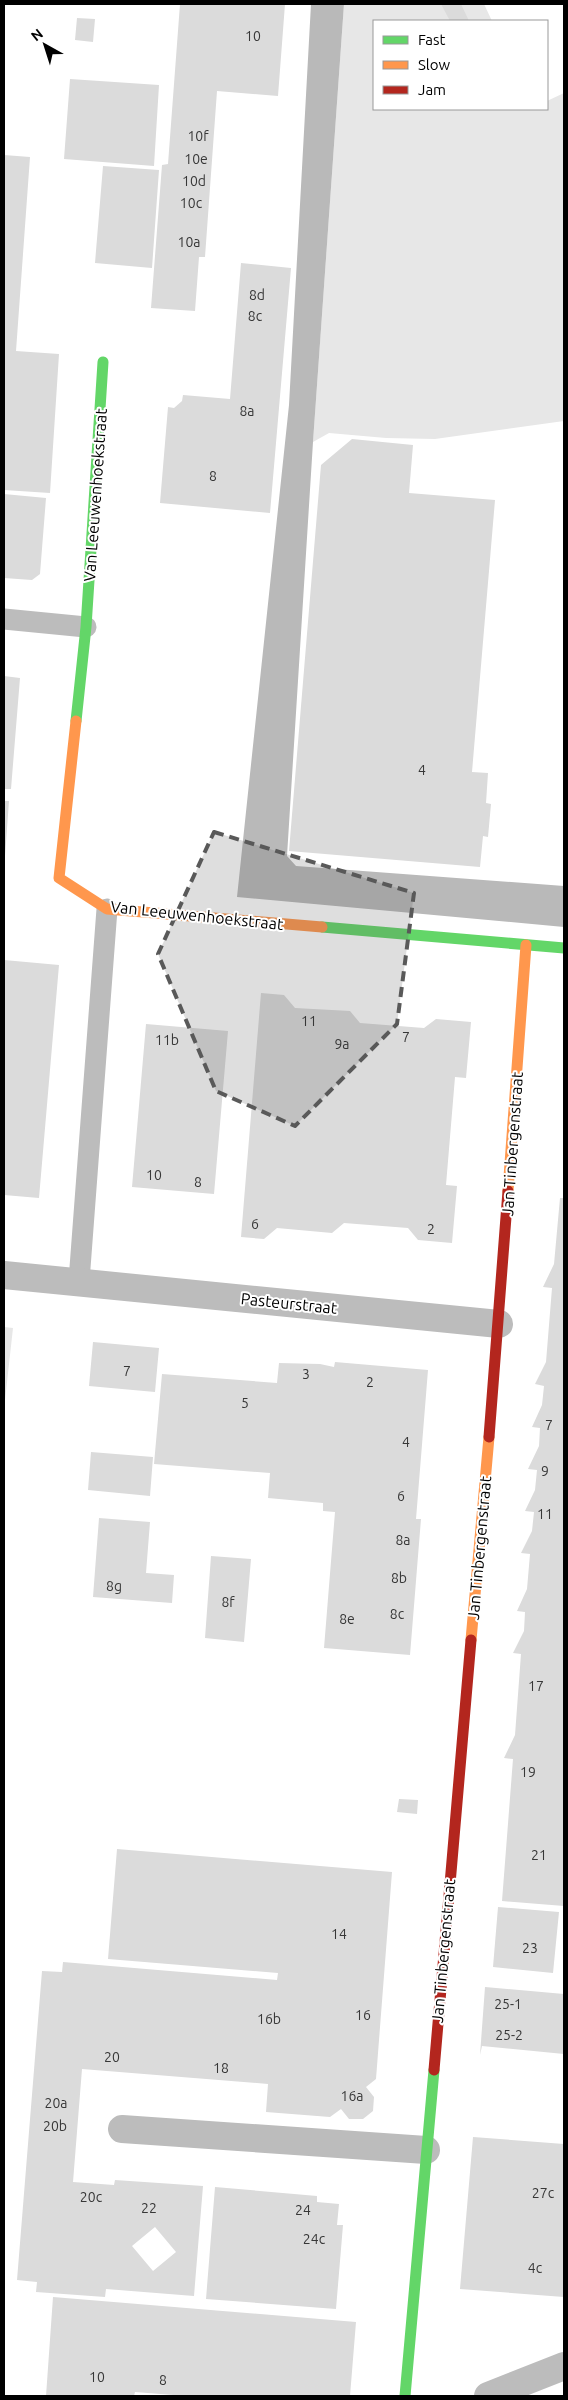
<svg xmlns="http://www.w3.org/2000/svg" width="568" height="2400" font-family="Ubuntu,sans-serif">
<rect width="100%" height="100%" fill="#fff"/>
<path fill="#e7e7e7" d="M344,4h140l8,17h-118v88h173v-8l17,-8v328l-129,18 -49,-1 -57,-5 -16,9z
M4,1327l9,1 -9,81z"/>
<path fill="#b9b9b9" d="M311,4h33l-31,438 -26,414 9,10 268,20v41l-327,-30 52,-492z"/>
<path fill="#dbdbdb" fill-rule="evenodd" d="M180,4h105l-7,92 -61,-5 -12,166h-6l-4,54 -44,-3 11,-143 6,-1z
M441,4h20l8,17h-19z
M77,18l18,1 -2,23 -18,-2z
M70,79l89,6 -5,81 -90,-7z
M4,155l26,2 -14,194 43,3 -9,139 -46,-3z
M103,166l56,4 -7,98 -57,-5z
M241,263l50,5 -21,245 -110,-10 8,-96 6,1 8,-7 1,-6 47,4z
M352,439l61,6 -4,48 86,7 -23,272 16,1 -2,30 5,1 -3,33 -5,-1 -3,31 -191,-16 32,-386z
M4,494l42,4 -6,76 -8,6 -28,-2z
M4,676l16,2 -9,111h-7z
M4,801h5l-4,55h-1z
M4,960l55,5 -20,233 -35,-3z
M261,993l23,2 11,13 55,3 10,12 64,5 12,-9 35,3 -5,56 -11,-1 -9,108 11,1 -5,57 -34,-3 -10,-12 -64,-5 -12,10 -55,-5 -13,11 -23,-2z
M146,1024l82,7 -14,163 -82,-7z
M560,1198h4v708l-62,-5 11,-142 -9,-1 11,-23 6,-81 -8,-1 11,-22 1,-19 -8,-1 10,-22 3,-35 -9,-1 11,-22 2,-19 -9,-1 10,-21 2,-20 -9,-1 11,-23 1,-18 -8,-1 10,-22 2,-19 -9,-2 11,-22 6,-74 -9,-1 11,-23z
M93,1342l66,6 -4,44 -66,-6z
M335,1362l93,8 -12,149h5l-11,136 -86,-7 11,-136 -12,-1v-8l-55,-5 2,-25 -116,-9 8,-90 115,9 2,-20 41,1 14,3z
M91,1452l62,5 -3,39 -62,-6z
M99,1518l51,4 -4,51 28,2 -2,28 -79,-6z
M211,1556l40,3 -7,83 -39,-4z
M399,1799l19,1 -1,14 -20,-2z
M117,1849l275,23 -16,207 -10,8 8,10 -1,14 -10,8h-14l-8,-10 -11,8 -64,-5 2,-28 -186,-15 -9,113 41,3 1,-5 88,6 -9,110 -88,-7 -1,8 -69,-5 1,-10 -20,-2 25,-309 20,1 1,-10 214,18 1,-7 -170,-14zM155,2227l21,25 -23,19 -21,-25z
M498,1907l61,5 -6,61 -60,-6z
M485,1987l79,7v60l-82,-8 -2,9z
M473,2137l91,7v153l-104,-8z
M215,2187l102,9v6l22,2 -2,21h6l-7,84 -130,-10z
M53,2297l303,25 -6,74h-164l-51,-4 -1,4h-88z"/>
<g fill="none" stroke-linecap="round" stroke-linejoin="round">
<path stroke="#bcbcbc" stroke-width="21" d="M4,619l82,8
M79,1281l28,-372"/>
<path stroke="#bcbcbc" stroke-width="28" d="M4,1275l495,49
M122,2129l304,21
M488,2396l76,-30"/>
<path stroke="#63d668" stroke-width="11" d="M76,721l10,-94 17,-265
M322,927l242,21
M405,2396l29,-326"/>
<path stroke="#ff974d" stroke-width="11" d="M76,721l-17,157 48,31 215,18
M508,1191l18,-246
M471,1640l18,-203"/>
<path stroke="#b3261e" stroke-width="11" d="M489,1437l19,-246
M434,2070l37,-430"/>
</g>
<path fill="#595959" fill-opacity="0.2" stroke="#595959" stroke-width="4" stroke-dasharray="10 6" stroke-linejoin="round" d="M214,832l200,61 -17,131 -102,102 -79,-35 -58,-137z"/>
<g text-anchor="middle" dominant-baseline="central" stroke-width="4" stroke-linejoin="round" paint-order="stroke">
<g font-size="14" fill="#373737">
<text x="253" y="36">10</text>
<text x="198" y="136">10f</text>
<text x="196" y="159">10e</text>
<text x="194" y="181">10d</text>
<text x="191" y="203">10c</text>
<text x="189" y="242">10a</text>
<text x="257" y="295">8d</text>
<text x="255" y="316">8c</text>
<text x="247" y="411">8a</text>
<text x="213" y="476">8</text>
<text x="422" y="770">4</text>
<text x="309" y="1021">11</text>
<text x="406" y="1037">7</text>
<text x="167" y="1040">11b</text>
<text x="342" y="1044">9a</text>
<text x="154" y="1175">10</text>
<text x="198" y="1182">8</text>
<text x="255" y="1224">6</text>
<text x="431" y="1229">2</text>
<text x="127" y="1371">7</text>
<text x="306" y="1374">3</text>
<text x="370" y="1382">2</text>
<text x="245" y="1403">5</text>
<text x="549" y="1425">7</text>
<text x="406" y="1442">4</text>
<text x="545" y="1471">9</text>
<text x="401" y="1496">6</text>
<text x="545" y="1514">11</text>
<text x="403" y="1540">8a</text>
<text x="399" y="1578">8b</text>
<text x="114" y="1586">8g</text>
<text x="228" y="1602">8f</text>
<text x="397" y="1614">8c</text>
<text x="347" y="1619">8e</text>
<text x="536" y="1686">17</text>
<text x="528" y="1772">19</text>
<text x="539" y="1855">21</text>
<text x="339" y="1934">14</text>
<text x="530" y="1948">23</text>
<text x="508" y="2004">25-1</text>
<text x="363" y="2015">16</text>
<text x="269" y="2019">16b</text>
<text x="509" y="2035">25-2</text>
<text x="112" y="2057">20</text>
<text x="221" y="2068">18</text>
<text x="352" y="2096">16a</text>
<text x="56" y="2103">20a</text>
<text x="55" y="2126">20b</text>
<text x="543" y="2193">27c</text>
<text x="91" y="2197">20c</text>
<text x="149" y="2208">22</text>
<text x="303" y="2210">24</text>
<text x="314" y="2239">24c</text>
<text x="535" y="2268">4c</text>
<text x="97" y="2377">10</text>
<text x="163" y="2380">8</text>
</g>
<g font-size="16" fill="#000" stroke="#fff">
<text transform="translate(95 495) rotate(-86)">Van Leeuwenhoekstraat</text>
<text transform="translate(197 915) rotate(6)">Van Leeuwenhoekstraat</text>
<text transform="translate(512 1144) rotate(-86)">Jan Tinbergenstraat</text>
<text transform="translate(289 1303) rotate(6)">Pasteurstraat</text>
<text transform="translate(479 1548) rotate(-85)">Jan Tinbergenstraat</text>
<text transform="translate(443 1951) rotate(-85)">Jan Tinbergenstraat</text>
</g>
</g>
<rect width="568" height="2400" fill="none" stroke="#000000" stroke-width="10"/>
<rect x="373" y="20" width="175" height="90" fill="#ffffff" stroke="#999999"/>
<rect x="383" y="36" width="25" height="8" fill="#63d668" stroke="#999999"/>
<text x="418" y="45" font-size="15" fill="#000000">Fast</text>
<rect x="383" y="61" width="25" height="8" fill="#ff974d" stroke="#999999"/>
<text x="418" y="70" font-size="15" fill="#000000">Slow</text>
<rect x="383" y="86" width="25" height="8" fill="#b3261e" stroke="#999999"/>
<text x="418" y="95" font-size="15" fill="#000000">Jam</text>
<g transform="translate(45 45) rotate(321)" stroke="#ffffff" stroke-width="4" paint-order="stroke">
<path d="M0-4L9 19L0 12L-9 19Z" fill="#000000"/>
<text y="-8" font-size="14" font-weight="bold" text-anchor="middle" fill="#000000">N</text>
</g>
</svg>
